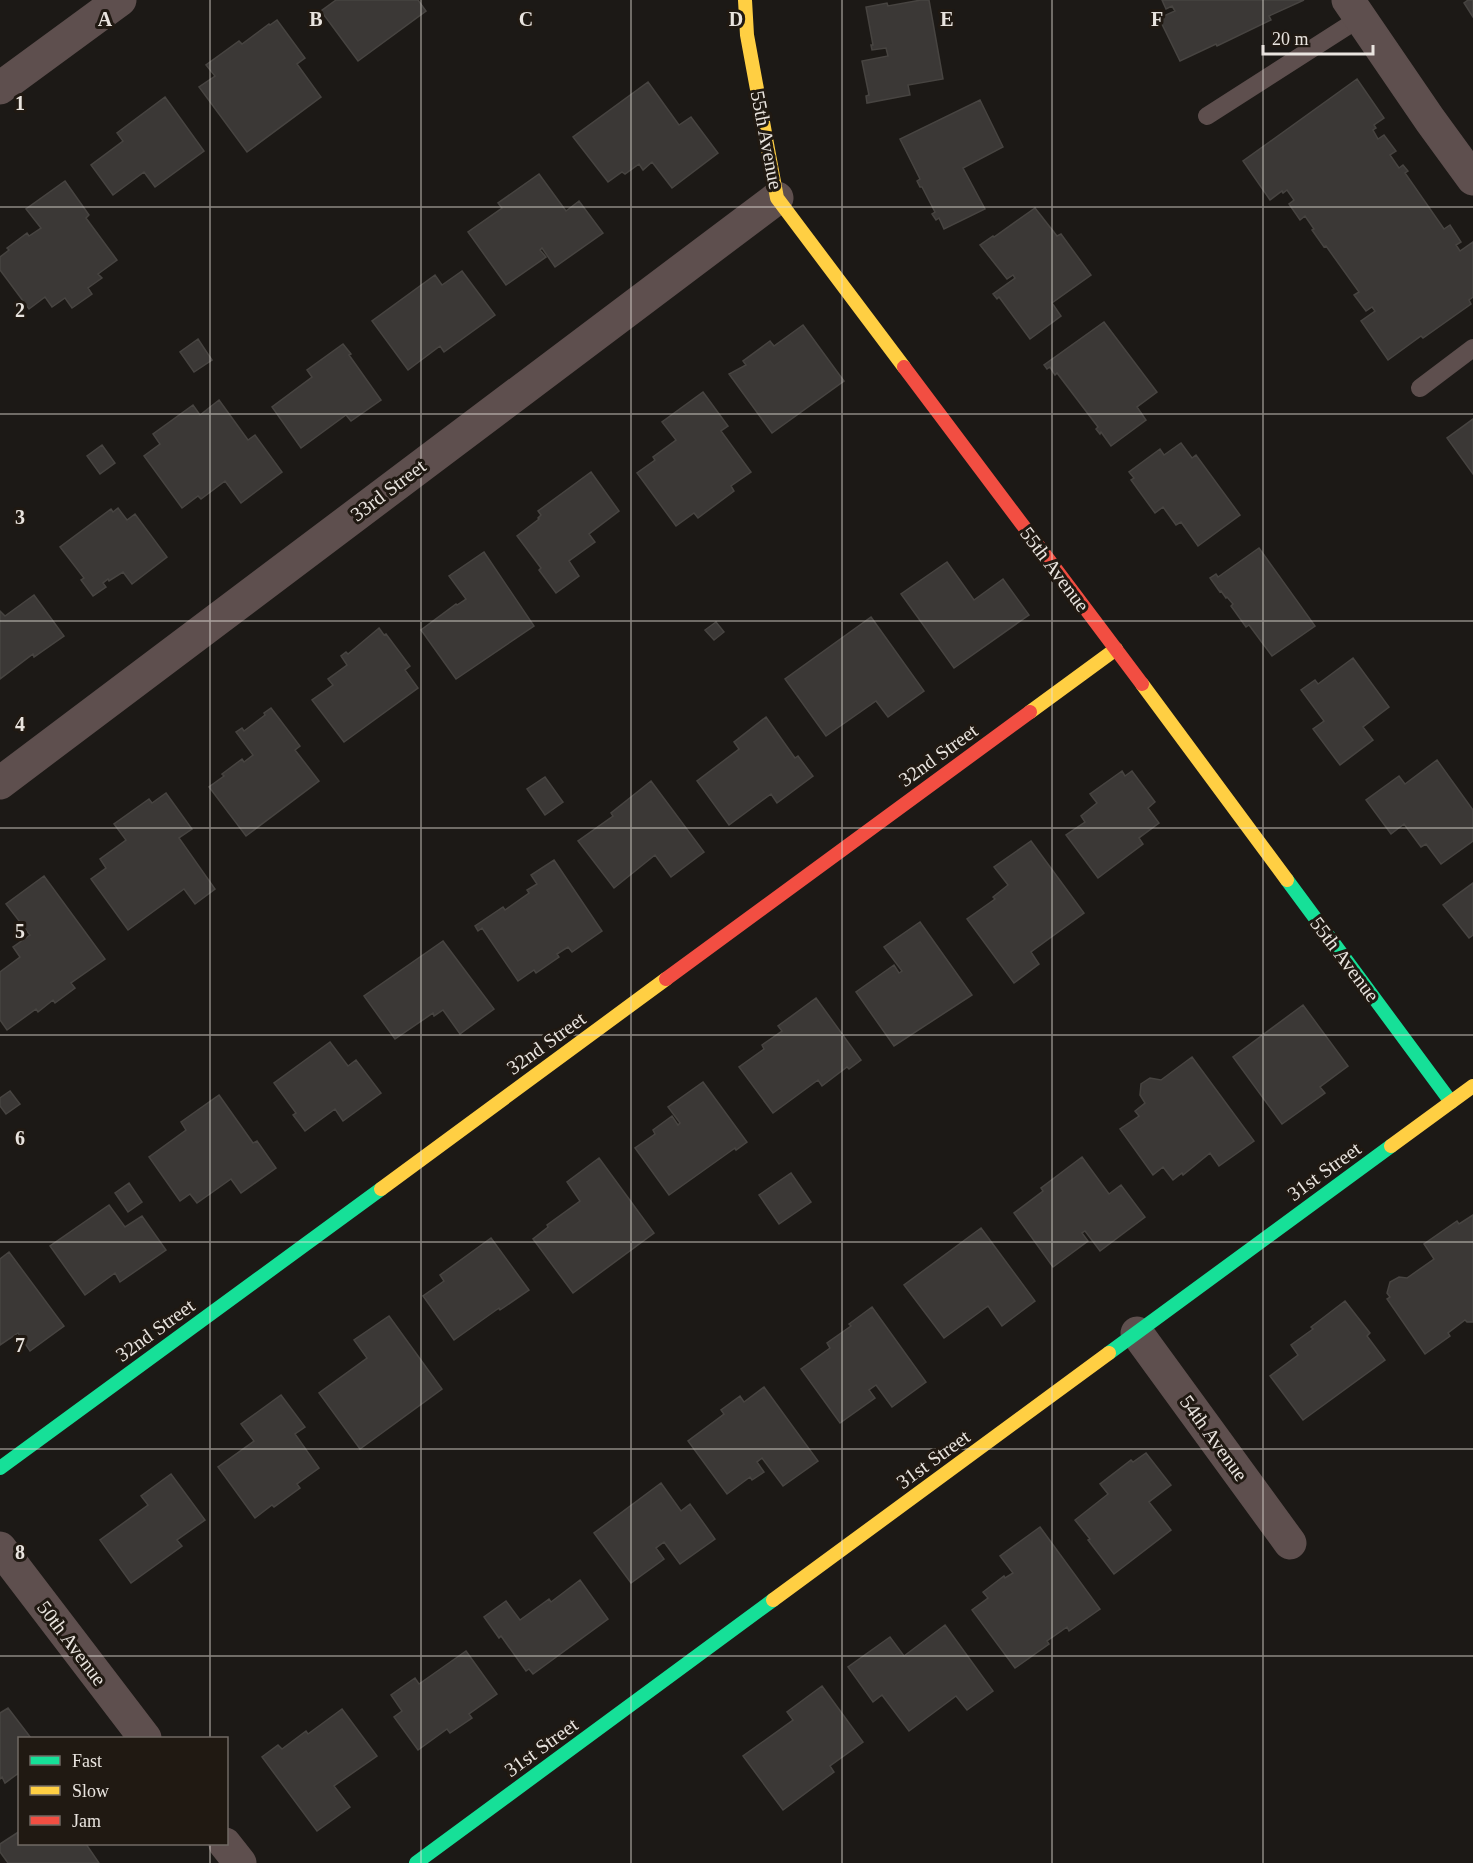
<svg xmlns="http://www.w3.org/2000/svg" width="1473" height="1863" font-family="Georgia,serif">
<rect width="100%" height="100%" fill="#1c1916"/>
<path fill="#3b3836" stroke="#474441" stroke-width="1.5" d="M336,0h82l8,11 -68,50 -37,-50z
M921,0h8l14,79 -35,6 2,10 -43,8 -1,-7 3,-1 -7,-34 26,-5 -2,-8 -14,2 -1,-5h2l-7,-38 21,-4 1,3z
M1162,0h142l-35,16 2,4 -54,26 -1,-2 -36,17 -21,-43 16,-7 -3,-5 -6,3z
M1468,0h5v17l-9,-14z
M277,20l28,38 -8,6 24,33 -74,55 -48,-65 16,-11 -9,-11 33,-24 3,3 27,-20 1,1z
M1357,79l27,39 -10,7 2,3 -3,2 5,9 6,-4 12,16 -6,4 9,13 4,-3 5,6 -3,2 39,56 6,-4 11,17 -5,3 4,6 13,-9v55l-4,3 2,4 -48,34 -2,-2 -33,24 -27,-39 14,-10 -3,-4 -6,4 -12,-16 5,-3 -33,-46 -2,1 -12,-17 2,-1 -9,-13 -5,4 -11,-16 5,-4 -7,-10 -4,3 -1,-2 -12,9 -27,-39z
M648,82l31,43 12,-8 27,36 -46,35 -20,-26 -9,8 -4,-6 -14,10 -3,-2 -14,10 -35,-45z
M165,97l39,54 -49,36 -11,-15 -31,23 -22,-30 32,-24 -6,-8z
M980,100l23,47 -40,21 22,41 -41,20 -5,-11 -3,2 -4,-6 3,-2 -13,-25h-2l-3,-6 3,-2 -20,-40z
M539,174l27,37 13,-10 24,32 -48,34 -13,-19 -2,2 6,7 -40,28 -38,-53 34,-24 -4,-5z
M65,181l24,34 -3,3 31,42 -19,14 4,4 -14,10 4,6 -20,14 -7,-10 -13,9 -7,-10 -16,12 -29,-39v-13l9,-7 -2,-2 20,-15 2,3 12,-8 -15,-19z
M1035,208l22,28 4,-2 30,41 -39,28 9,13 -31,23 -31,-42 -2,2 -4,-5 22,-16 -2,-3 -6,4 -27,-34 13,-9 1,1z
M462,271l33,44 -51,37 -4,-6 -32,24 -36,-49 63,-46 7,10z
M1104,322l53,70 -20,15 9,13 -35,26 -10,-14 -1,2 -4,-5 2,-2 -41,-54 -2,2 -5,-8 -3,2 -3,-4z
M803,325l41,56 -72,52 -43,-59 17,-9 -3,-4 27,-20 4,5z
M198,339l14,21 -18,12 -14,-20z
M343,344l8,10 -2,1 32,45 -30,21 -5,-6 -45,33 -29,-41 40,-30 -5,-7z
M703,392l25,34 -7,5 30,41 -20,14 3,5 -36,27 -4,-5 -18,13 -39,-53 18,-13 -2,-3 23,-17 -14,-18z
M219,400l29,40 7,-5 27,37 -41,31 -16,-22 -24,18 -3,-3 -16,12 -38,-52 16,-12 -7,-10 40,-29 7,10z
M1473,419v55l-26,-36z
M1181,443l11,15 4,-3 44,60 -42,31 -17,-24 -5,3 -13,-18 -8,6 -24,-33 3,-2 -5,-6 31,-23 4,6z
M102,445l13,18 -15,11 -13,-18z
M591,472l28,39 -30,23 6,8 -26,19 10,15 -23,17 -17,-23 2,-2 -24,-32 22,-17 -1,-1 3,-3 -3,-4z
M118,508l9,12 8,-6 32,43 -35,27 -9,-12 -14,9 -1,-2 -5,4 3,4 -13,9 -12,-16 3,-2 -24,-31 51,-38 2,3z
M1259,548l56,78 -43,30 -23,-31 -3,2 -15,-21 2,-2 -6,-7 -1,1 -5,-7 -1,1 -10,-14 6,-4 2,3z
M484,552l50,74 -78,53 -35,-49 35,-26 1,1 9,-6 -17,-23z
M947,562l27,38 29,-21 26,36 -75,53 -53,-74z
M34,595l30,41 -30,21 -1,-3 -33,25v-68l5,5z
M871,617l53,74 -36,26 -12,-16 -50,35 -41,-57z
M716,622l8,10 -10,8 -9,-10z
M379,628l5,7 2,-1 24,32 -5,4 13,18 -74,54 -32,-42 21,-15 -5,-6 19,-14 -6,-9 5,-4 2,2z
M1353,658l36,49 -26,20 10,13 -33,25 -27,-36 11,-8 -23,-31 14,-10 3,4z
M271,708l29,38 -5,4 24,31 -73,55 -37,-49 15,-11 -2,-2 20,-15 2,3 9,-7 -17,-23 6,-4 2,3 21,-16 -1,-2z
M766,717l29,41 3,-2 15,20 -36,27 -6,-9 -42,31 -32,-44 42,-32 -5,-7z
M1437,760l36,50v31l-32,23 -15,-20 -5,3 -17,-23 -13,10 -25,-34 33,-24 6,8z
M1122,771l3,5 7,-5 23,31 -7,6 11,15 -20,15 4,6 -45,34 -32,-43 19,-13 -4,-6 16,-13 -7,-9z
M545,777l18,25 -18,13 -18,-26z
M651,781l53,71 -33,25 -16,-22 -41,33 -36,-47 35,-25 -2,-3z
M166,793l26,36 -13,9 36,51 -20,15 -11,-15 -56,41 -37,-51 15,-11 -6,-9 26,-19 -12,-16 35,-25 3,4z
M1031,841l53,72 -53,39 8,12 -25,19 -47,-64 28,-20 -2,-2 15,-12 -14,-18z
M554,860l48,71 -30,21 -4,-5 -11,7 2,3 -23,16 -2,-3 -16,11 -36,-53 -4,3 -3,-5 28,-19 2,3 24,-17 -2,-3 10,-6 -6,-9z
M44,876l61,83 -34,24 4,5 -20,15 -2,-3 -15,12 -2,-3 -29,21 -7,-10v-48l20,-15 -7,-10 17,-12 -24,-31z
M1473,883v52l-4,3 -26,-33z
M920,922l52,73 -78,51 -38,-54 38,-27 5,8 3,-2 -18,-24z
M443,941l51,68 -34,25 -17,-24 -9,6 -1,-3 -38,26 -31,-43z
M816,998l45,62 -12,9 -2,-2 -25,19 -4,-6 -45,33 -34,-46 25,-18 -2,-4 20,-14 -4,-5z
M1303,1005l45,61 -28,21 5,6 -43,31 -49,-67z
M330,1042l18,24 8,-6 25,33 -38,28 -8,-12 -30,22 -12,-16 3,-2 -22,-30z
M1192,1057l62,84 -35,25 -9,-13 -27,22 -1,-2 -9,7 -10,-13 -10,8 -33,-46 19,-13 -4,-5 10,-8 -5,-8 1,-11 9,-6 11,2z
M703,1082l44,60 -11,8 -1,-2 -66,47 -34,-47 20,-14 -2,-4 19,-14 6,9 2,-2 -12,-16z
M10,1091l10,13 -14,10 -6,-8v-8z
M219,1095l34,48 4,-2 19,27 -35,25 -10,-14 -34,24 -7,-9 -10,7 -31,-44 37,-27 -5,-8z
M1082,1157l27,37 12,-9 24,32 -45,34 -15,-20 -3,2 6,8 -35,26 -39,-54 29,-22 -2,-3z
M599,1158l55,75 -81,60 -40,-54 15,-12 -1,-2 33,-24 -13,-19z
M791,1173l20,29 -32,22 -20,-29z
M129,1183l13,19 -14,10 -13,-19z
M109,1205l16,22 17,-11 24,34 -46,32 -5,-9 -30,22 -35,-49z
M1473,1215v107h-6l-2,-2 -17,13 2,3 -25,18 -38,-55 3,-2 -3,-4 3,-11 9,-5 8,1 27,-19 -10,-15 33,-23 2,3z
M981,1228l54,73 -33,25 -14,-20 -44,32 -40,-53z
M491,1238l38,52 -29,20 -1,-2 -45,32 -31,-44 21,-15 -4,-6z
M9,1252l55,74 -34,25 -12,-18 -18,12v-86z
M1345,1301l25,32 -3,3 18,24 -82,60 -33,-44 28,-21 -7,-10 22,-16 -2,-2z
M872,1307l54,75 -34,25 -16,-22 -7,5 6,8 -35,25 -39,-54 29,-21 -3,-5 24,-17 -2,-2z
M389,1316l53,73 -82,60 -41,-56 48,-35 -13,-18z
M764,1387l54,74 -35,25 -21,-28 -5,4 7,10 -12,8 -2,-3 -23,17 -39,-53 36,-27 -3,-4 19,-14 4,6z
M281,1395l24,32 -10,7 24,34 -22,16 3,4 -26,19 -2,-2 -17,13 -37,-51 36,-26 -13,-17z
M1146,1453l25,32 -22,17 22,28 -57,44 -26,-34 2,-1 -15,-19 33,-26 -8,-10 31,-24 2,2z
M171,1474l34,46 -28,20 5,6 -51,37 -31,-43 48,-35 -7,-9z
M661,1483l20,28 9,-7 25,35 -35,25 -16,-22 -8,6 8,11 -33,24 -37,-50z
M1040,1527l60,82 -31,22 -2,-4 -20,14 2,3 -34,24 -43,-58 16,-12 -5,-6 21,-16 1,2 8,-5 -13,-17z
M580,1580l28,39 -75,55 -4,-5 -3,2 -25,-35 -2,2 -15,-21 22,-16 14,19 29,-21 2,3z
M945,1625l48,66 -26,19 -11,-14 -47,35 -27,-36 -9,7 -25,-35 42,-30 14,19z
M466,1651l31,43 -28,20 3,4 -22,15 -3,-4 -29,21 -24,-33 8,-6 -11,-16 24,-17 4,6z
M822,1686l41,56 -33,24 4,6 -51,38 -40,-54 50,-36 -6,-8z
M8,1708l23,30h-11v34l-15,11 -3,-6 -2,2v-66z
M342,1709l35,47 -43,30 16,21 -33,24 -55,-74 16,-12 4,4 24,-18 2,3z
M20,1831v13h66l13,19h-91l-8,-11v-8z"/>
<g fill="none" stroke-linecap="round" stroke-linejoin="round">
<path stroke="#5e4f4e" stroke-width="18" d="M1207,116l153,-98
M1420,388l53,-40"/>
<path stroke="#5e4f4e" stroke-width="33" d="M1348,0l82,120 43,59
M0,88l120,-88
M0,783l777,-585
M1137,1333l153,210
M0,1548l145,190
M225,1844l15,19"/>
<path stroke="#16e098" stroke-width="14" d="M1287,880l164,222
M1109,1353l282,-207
M0,1468l381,-279
M416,1863l357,-263"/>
<path stroke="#ffcf43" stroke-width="14" d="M745,0l2,35 30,163 127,169
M1142,684l145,196
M1030,712l86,-63
M1391,1146l82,-60
M381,1189l285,-210
M773,1600l336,-247"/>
<path stroke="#f24e42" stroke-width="14" d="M904,367l238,317
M666,979l364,-267"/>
</g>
<path fill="none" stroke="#e9e4df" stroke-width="1.5" stroke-opacity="0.55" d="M210,0v1738M421,0v1863M631,0v1863M842,0v1863M1052,0v1863M1263,0v1863M0,207h1473M0,414h1473M0,621h1473M0,828h1473M0,1035h1473M0,1242h1473M0,1449h1473M0,1656h1473M210,1844v19"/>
<g text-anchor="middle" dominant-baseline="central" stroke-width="6" stroke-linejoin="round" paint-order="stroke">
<g font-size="20" fill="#e9e4df" stroke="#201912">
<text transform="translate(767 140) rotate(79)">55th Avenue</text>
<text transform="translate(388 490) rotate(-37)">33rd Street</text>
<text transform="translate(1055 569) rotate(53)">55th Avenue</text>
<text transform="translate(938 755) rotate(-36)">32nd Street</text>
<text transform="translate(1345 959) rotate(53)">55th Avenue</text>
<text transform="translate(546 1043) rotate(-36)">32nd Street</text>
<text transform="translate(1324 1171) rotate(-36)">31st Street</text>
<text transform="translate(155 1330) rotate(-36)">32nd Street</text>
<text transform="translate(1214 1438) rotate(54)">54th Avenue</text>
<text transform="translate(933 1459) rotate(-36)">31st Street</text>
<text transform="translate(72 1643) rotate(53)">50th Avenue</text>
<text transform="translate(541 1747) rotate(-36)">31st Street</text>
</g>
</g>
<g font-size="20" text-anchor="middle" font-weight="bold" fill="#e9e4df" stroke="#201912" stroke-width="6" stroke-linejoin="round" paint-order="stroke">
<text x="105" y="26">A</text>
<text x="316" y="26">B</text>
<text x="526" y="26">C</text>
<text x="736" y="26">D</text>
<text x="947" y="26">E</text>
<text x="1157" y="26">F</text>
<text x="20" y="110">1</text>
<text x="20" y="317">2</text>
<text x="20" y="524">3</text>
<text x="20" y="731">4</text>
<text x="20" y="938">5</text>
<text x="20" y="1145">6</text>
<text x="20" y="1352">7</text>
<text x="20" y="1559">8</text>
</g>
<rect x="18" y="1737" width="210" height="108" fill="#201912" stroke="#706a64" stroke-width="1.5"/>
<rect x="30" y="1756" width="30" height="9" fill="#16e098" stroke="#706a64" stroke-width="1.5"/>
<text x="72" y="1767" font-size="18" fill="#e9e4df">Fast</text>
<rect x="30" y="1786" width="30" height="9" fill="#ffcf43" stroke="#706a64" stroke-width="1.5"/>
<text x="72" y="1797" font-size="18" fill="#e9e4df">Slow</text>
<rect x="30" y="1816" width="30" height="9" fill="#f24e42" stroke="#706a64" stroke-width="1.5"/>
<text x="72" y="1827" font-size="18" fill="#e9e4df">Jam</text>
<path d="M1263 45v9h110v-9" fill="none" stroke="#e9e4df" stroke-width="3"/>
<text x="1272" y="45" font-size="18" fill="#e9e4df" stroke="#201912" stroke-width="4.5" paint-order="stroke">20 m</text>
</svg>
